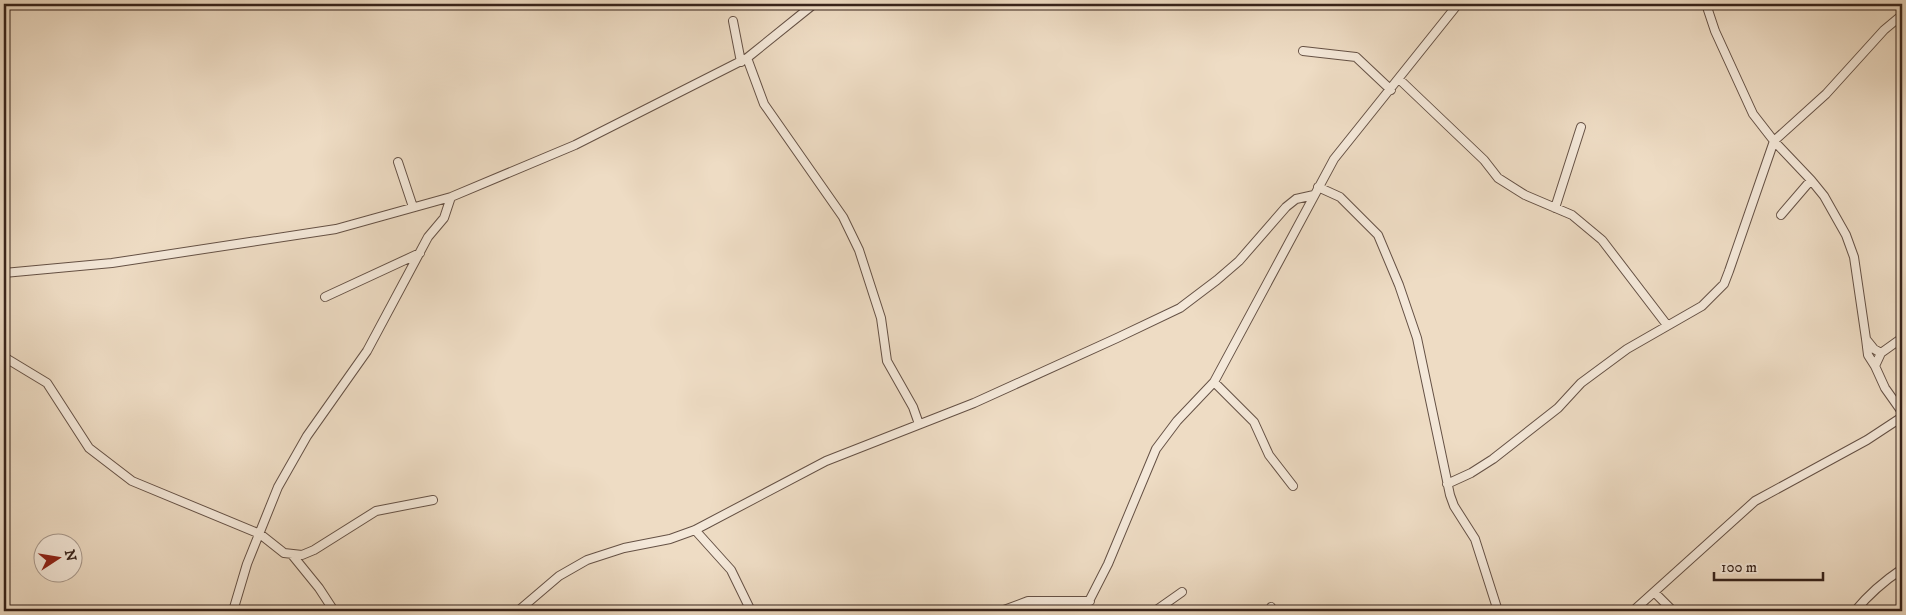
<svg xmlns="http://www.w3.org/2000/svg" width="1906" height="615" font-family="'IM FELL DW Pica',serif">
<rect width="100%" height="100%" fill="#eedcc4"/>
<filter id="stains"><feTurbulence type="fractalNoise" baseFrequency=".004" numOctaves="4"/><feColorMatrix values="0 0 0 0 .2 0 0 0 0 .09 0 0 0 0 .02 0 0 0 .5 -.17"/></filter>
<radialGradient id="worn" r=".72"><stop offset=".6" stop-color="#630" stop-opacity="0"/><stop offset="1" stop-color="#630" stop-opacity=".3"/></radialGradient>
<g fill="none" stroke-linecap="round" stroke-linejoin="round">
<defs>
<path id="minor" d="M1706,4l9,27 38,83 21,27 37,39 13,16 22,39 8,22 12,82 8,10 7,4
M733,21l8,41
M1303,51l53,6 35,33
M747,58l17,46 79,113 16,33 22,68 6,43 26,46 6,17
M1399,79l85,81 14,18 27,17 47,20 30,25 65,85
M398,162l15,45
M1318,187l22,10 38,38 21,50 18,53 33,157 4,11 21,33 23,72
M1555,208l26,-81
M1781,215l30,-35
M4,273l108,-10 224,-34 115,-32 124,-52 172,-87 67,-54
M325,297l95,-44
M1902,338l-21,15 -6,13 10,22 17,24
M1866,339l2,16 7,11
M4,357l43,26 42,65 43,33 128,53 24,19 18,2 12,-5 62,-39 57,-11
M1214,382l40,40 15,33 24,31
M1447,484l24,-11 22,-14 65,-51 23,-25 46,-34 75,-43 22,-22 5,-13 45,-130 52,-47 58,-64 18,-15
M695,530l36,40 20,41
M293,556l26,32 15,23
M1655,593l18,18
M1271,607l2,4
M1004,610l24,-9h62
M233,611l14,-47 31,-77 29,-51 60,-85 61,-114 16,-19 7,-21
M518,611l41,-35 28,-16 37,-12 46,-9 25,-9 131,-69 148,-58 143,-65 63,-30 37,-28 22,-19 47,-54 10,-8 18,-4
M1084,611l24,-47 48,-115 21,-28 37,-39 120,-223 124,-155
M1155,611l27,-19
M1633,611l122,-110 112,-61 35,-23
M1855,611c14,-17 29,-30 47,-42"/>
</defs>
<use href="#minor" stroke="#655145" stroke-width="10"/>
<use href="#minor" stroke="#f4e8d9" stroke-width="8"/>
</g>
<rect width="1906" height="615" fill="none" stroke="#eedcc4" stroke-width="20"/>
<rect x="5" y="5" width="1896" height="605" fill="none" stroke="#37231b" stroke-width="2.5"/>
<rect x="10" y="10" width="1886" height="595" fill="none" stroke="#37231b"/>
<g transform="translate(58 558) rotate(78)"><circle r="24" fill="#f4e8d9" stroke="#a8998d"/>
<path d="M0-4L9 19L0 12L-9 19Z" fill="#8f2418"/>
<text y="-8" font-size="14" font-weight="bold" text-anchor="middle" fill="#37231b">N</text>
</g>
<path d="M1714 572v8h109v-8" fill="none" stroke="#37231b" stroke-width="2.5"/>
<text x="1721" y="572" font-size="15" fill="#37231b" stroke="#f4e8d9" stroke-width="4" paint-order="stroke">100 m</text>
<rect width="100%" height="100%" filter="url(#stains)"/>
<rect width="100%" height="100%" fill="url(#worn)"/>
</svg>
